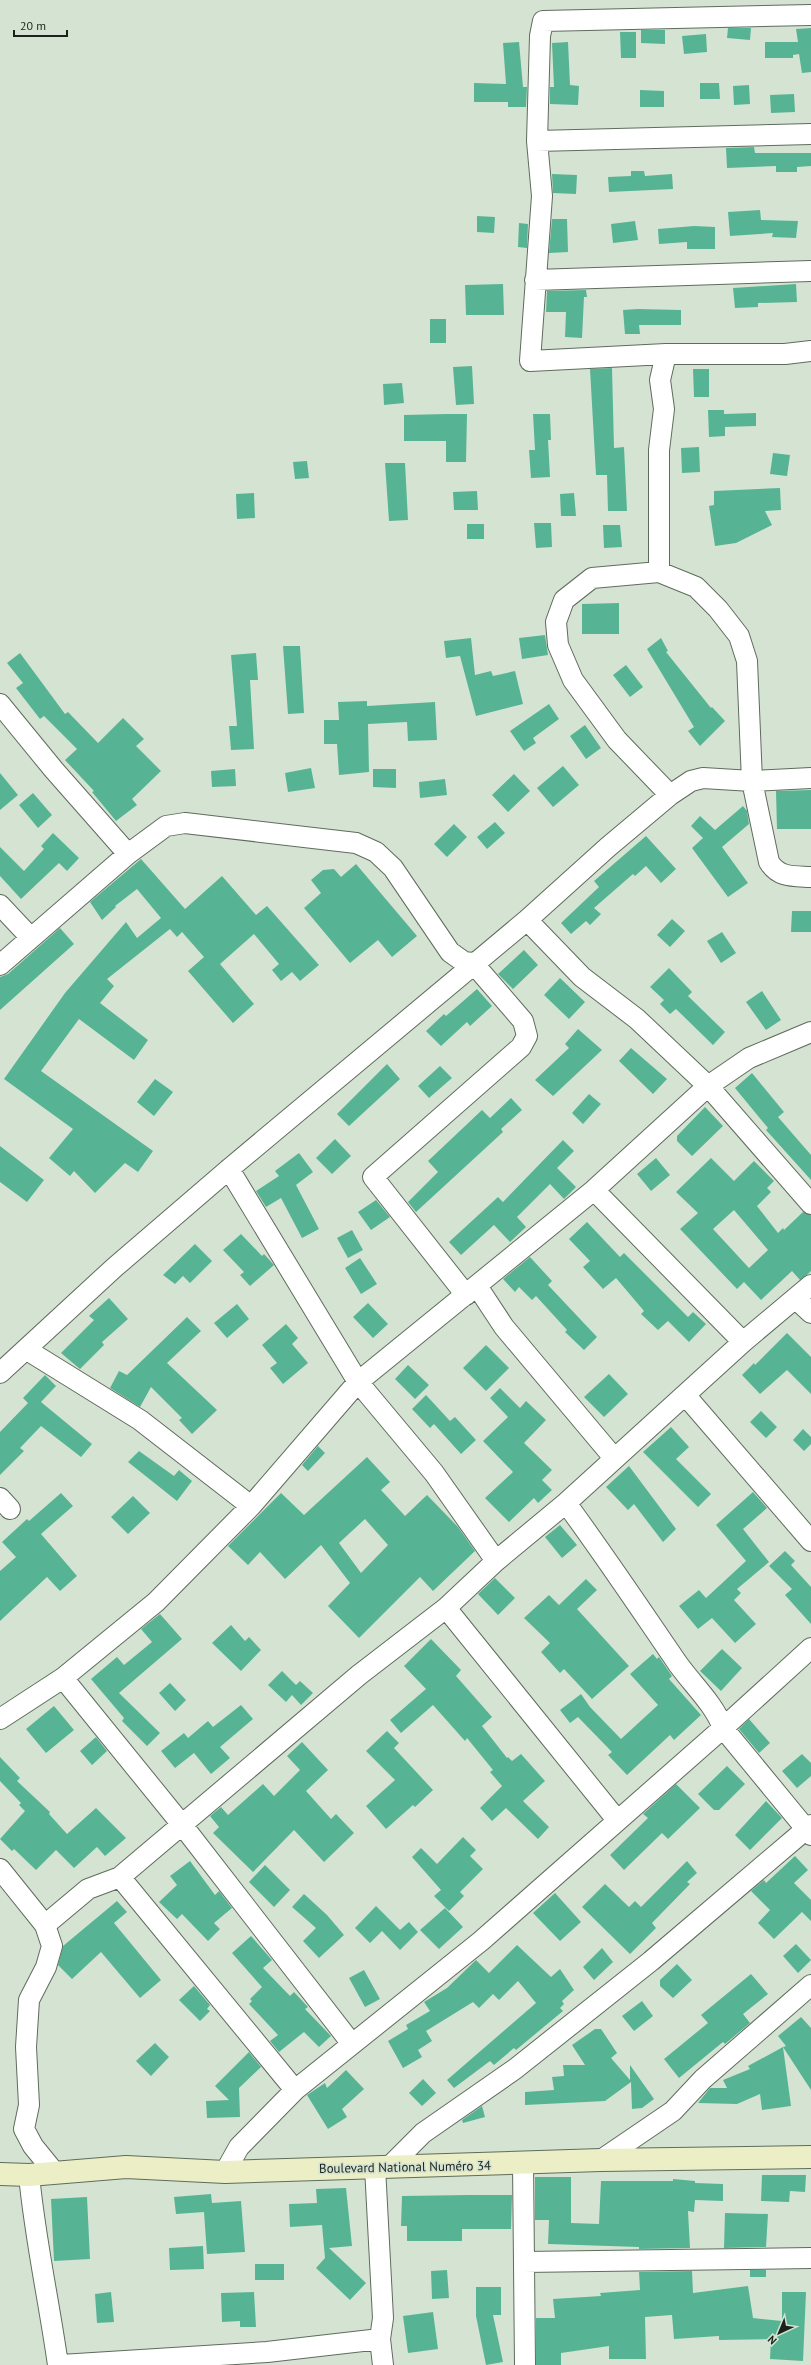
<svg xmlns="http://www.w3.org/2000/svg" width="811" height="2365" font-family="'PT Sans',sans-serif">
<rect width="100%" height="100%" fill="#d5e4d2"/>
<path fill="#56b495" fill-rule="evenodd" d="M728,28h23l-1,12 -23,-2z
M811,28v44l-9,1 -3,-19 -6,1v3h-28v-16h33l-2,-13z
M641,30h24v14l-24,-1z
M620,32h16v26h-15z
M706,34l1,18 -23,2 -2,-18z
M519,42l4,45h4l-1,20h-18v-5h-34v-19l32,1 -3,-41z
M568,42l2,43 9,1 -1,19 -28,-1v-17h4l-2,-44z
M700,83h19l1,16h-20z
M749,85l1,19 -16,1 -1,-19z
M640,90l24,1v16h-24z
M794,94l1,18 -24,1 -1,-18z
M754,147l1,6h56v13l-14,1v5h-21v-6l-49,2 -1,-20z
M631,171h13l1,5 27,-2 1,15 -64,3 -1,-15 23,-1z
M552,174l25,1 -1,19 -23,-1z
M760,210l1,10 37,1 -2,17 -24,-1 1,-4 -43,3 -2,-24z
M477,216l18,1 -1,16 -17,-1z
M552,219h15l1,33 -19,1z
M635,221l3,19 -25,3 -2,-19z
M519,223l9,1 -1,24 -9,-1z
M694,226l21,1v22h-28v-7l-28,2 -1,-15z
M503,284l1,31h-38l-1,-30z
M796,284l1,18 -39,1v4l-23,1 -2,-20z
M586,290l1,7h-3l-2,41 -17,-1 1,-25h-20l1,-21z
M638,309l43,1v15h-42l1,9h-15l-2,-24z
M430,319h16v24h-16z
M472,366l2,38 -18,1 -3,-38z
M612,368l2,80 10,-1 3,64h-19l-1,-36h-11l-6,-106z
M693,369h16v28h-15z
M402,383l2,20 -20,2 -1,-21z
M708,410h16v4l32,-1v13l-31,1v9l-16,1z
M447,414h20l-1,48h-20v-21h-42v-26z
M533,414h17l1,26h-3l2,37 -19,1 -2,-28h6z
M699,447l1,25 -18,1 -1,-25z
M773,453l17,2 -3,21 -17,-2z
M307,461l2,17 -14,1 -2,-17z
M385,463h20l3,57 -19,1z
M780,488l1,22 -16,1 7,14 -36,18 -21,3 -6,-40 5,-1v-14z
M477,491l1,19h-24l-1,-18z
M254,493l1,25 -18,1 -1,-25z
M574,493l2,23h-15l-1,-22z
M534,523h17l1,24 -16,1z
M467,524h17v15h-17z
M603,525h17l2,22 -18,1z
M619,603v31h-37v-30z
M545,635l3,20 -26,4 -3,-21z
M471,638l4,37 16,-4 2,5 22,-5 8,33 -47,12 -16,-60 -14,2 -2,-17z
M661,638l7,13 -2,1 45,56 1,-1 13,14 -25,25 -12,-15 6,-4 -47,-78z
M283,646h17l4,67 -16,1z
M20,653l45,61 3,-2 30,31 25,-25 21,21 -8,7 25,25 -29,28 5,6 -21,16 -24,-29 2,-1 -29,-31 12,-11 -33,-33 -4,3 -24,-31 7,-5 -16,-20z
M256,653l2,27h-8l4,69 -23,1 -2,-24h8l-6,-71z
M626,665l17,22 -13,10 -17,-22z
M367,701v5l68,-4 2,38 -29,1 -1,-19 -39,2 1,48 -30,3 -2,-31h-13v-24h15l-1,-18z
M549,704l10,15 -26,19 3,5 -12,8 -14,-20z
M585,725l16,23 -15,11 -16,-23z
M563,766l16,19 -26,22 -16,-19z
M311,768l4,20 -27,4 -3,-19z
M235,769l1,17 -24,1 -1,-16z
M373,769h23v19l-23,-1z
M0,773l18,22 -18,15z
M514,774l16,17 -22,21 -16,-17z
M445,779l2,16 -27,3 -1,-16z
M811,790v39h-34l-1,-38z
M33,793l19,22 -14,13 -19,-23z
M743,806l4,5 2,13 -27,23 26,36 -20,14 -36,-49 11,-10 -12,-12 9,-10 15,14z
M495,822l10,11 -18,16 -10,-12z
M454,824l13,13 -20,20 -13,-13z
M53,833l26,25 -12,13 -8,-8 -38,36 -21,-23v-29l24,24 20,-22 -3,-3z
M646,836l30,33 -15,14 -15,-17 -11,10 -2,-2 -39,34 7,6 -11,11 -4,-4 -15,13 -10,-11 38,-36 -5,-6z
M141,859l44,50 37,-33 34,39 11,-9 52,59 -19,16 -8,-9 -11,9 -9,-11 7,-6 -25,-30 -34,30 34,40 -21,19 -45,-52 16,-14 -22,-25 -5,5 -7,-8 -63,50 7,7 -14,17 48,37 -14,20 -55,-41 -38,52 112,80 -15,21 -13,-9 -30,30 -21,-22 -4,5 -21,-18 24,-29 -69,-50 61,-86 61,-71 11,16 24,-20 -24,-29 -22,17 1,1 -14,13 -12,-18z
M356,864l61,72 -25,21 -14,-17 -28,23 -46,-55 17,-15 -10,-13 12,-10 11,-1 7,8z
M792,911h19v21h-20z
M672,919l13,12 -15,16 -13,-12z
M60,928l14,16 -74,66v-33l8,-3z
M722,932l14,21 -15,10 -14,-22z
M524,950l14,15 -25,24 -15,-15z
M669,968l23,24 -4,4 37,36 -12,13 -37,-36 -6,5 -10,-10 4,-4 -14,-13z
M560,978l25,24 -16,17 -25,-24z
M477,989l15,17 -22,20 -3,-4 -26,24 -15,-15 18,-17 2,2z
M762,991l19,29 -15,10 -20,-28z
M578,1029l24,21 -49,46 -18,-16 34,-32 -4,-4z
M631,1048l36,31 -14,15 -34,-33z
M387,1064l13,15 -51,47 -12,-12z
M440,1066l12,12 -23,20 -11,-12z
M752,1073l32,39 -6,5 33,38v25l-45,-50 2,-2 -33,-40z
M155,1079l18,13 -19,24 -17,-14z
M589,1094l12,10 -18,20 -11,-11z
M511,1098l11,12 -21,19 2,3 -87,80 -8,-10 30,-30 -10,-11 54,-51 8,8z
M705,1107l18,19 -31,30 -15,-15v-5z
M335,1139l16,17 -19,18 -16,-16z
M563,1140l11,11 -17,17 19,19 -12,12 -14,-15 -33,33 9,10 -16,15 -16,-17 -33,30 -12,-13 49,-45 5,5z
M0,1146l44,34 -17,22 -27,-20z
M299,1153l14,19 -17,13 23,44 -17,9 -21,-40 -15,9 -10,-16 23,-15 -4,-5z
M656,1158l14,17 -19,16 -14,-17z
M711,1158l23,23 20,-20 20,20 -7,7 4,4 -14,14 21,27 5,-5 1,2 19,-18 8,3v56l-4,4 -7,5 -8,-9 -31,29 -17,-18 -7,7 -57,-60 18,-16 -22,-21zM734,1210l34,40 -19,18 -36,-39z
M376,1200l14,17 -19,13 -13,-18z
M587,1222l33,35 4,-4 64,64 5,-5 13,12 -17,18 -21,-21 -10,9 -17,-16 3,-3 -28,-33 -13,11 -20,-22 7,-6 -21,-22z
M352,1230l11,20 -15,8 -11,-20z
M241,1234l21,22 2,-2 10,11 -24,21 -10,-11 4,-3 -21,-22z
M195,1244l17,17 -22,22 -7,-7 -8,8 -12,-9z
M530,1257l22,24 -4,4 49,52 -13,13 -19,-18 2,-2 -31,-34 -4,4 -13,-13 -4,5 -12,-13z
M360,1258l17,26 -16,10 -16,-26z
M109,1298l19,21 -26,23 2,3 -24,24 -19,-16 33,-33 -5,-4z
M368,1303l20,21 -15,14 -20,-21z
M237,1304l12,15 -22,19 -13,-15z
M187,1317l14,14 -34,32 50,47 -25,24 -13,-14 3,-2 -31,-31 -11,20 -30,-19 9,-17 8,4z
M286,1324l12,14 -6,6 16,19 -25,21 -13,-16 7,-5 -15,-18z
M787,1333l24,24v37l-24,-24 -27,24 -18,-19 12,-12 1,2z
M486,1345l23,23 -23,23 -23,-23z
M408,1365l21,20 -14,14 -20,-20z
M609,1374l19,20 -24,23 -20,-20z
M45,1375l11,11 -15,16 51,42 -11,13 -40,-31 -21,22 4,3 -24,24v-43l28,-29 -5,-5z
M500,1388l20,20 6,-7 20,19 -22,23 28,27 -10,10 10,10 -14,13 -4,-5 -25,24 -24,-24 28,-26 -30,-31 25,-24 -18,-19z
M426,1395l24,26 5,-4 21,23 -15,14 -27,-30 -4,4 -18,-19z
M761,1411l16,16 -11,11 -16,-16z
M671,1427l18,20 -13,12 35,35 -13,13 -55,-55z
M803,1429l8,8v7l-7,7 -11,-11z
M318,1446l7,7 -17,18 -6,-6z
M139,1451l35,25 5,-6 13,11 -15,20 -49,-39z
M367,1457l23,25 -9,8 24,26 22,-21 31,32 17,24 -42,40 -13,-14 -61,61 -31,-32 22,-23 -29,-38 -36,34 -25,-27 -12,13 -20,-19 53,-53 23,22zM365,1519l23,26 -27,28 -22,-30z
M629,1466l47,63 -13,13 -29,-38 -6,6 -22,-23z
M753,1492l14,16 -24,21 26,33 -32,27 4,4 -7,7 22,24 -21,19 -23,-25 -14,11 -19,-23 20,-16 7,8 40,-37 -30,-36z
M61,1493l12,13 -32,28 36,42 -17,15 -13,-14 -47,44v-50l16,-14 -14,-15 25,-23 2,2z
M133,1496l17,17 -22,21 -17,-17z
M560,1525l17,20 -15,13 -17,-21z
M785,1551l10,10 -4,4 20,22v37l-26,-29 7,-6 -23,-23z
M495,1578l20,20 -17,17 -20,-21z
M586,1579l11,11 -20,19 52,57 -37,33 -28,-30 -4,4 -19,-21 9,-9 -26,-25 25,-23 10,10z
M160,1614l22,25 -63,54 41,40 -13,13 -25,-25 2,-3 -33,-39 26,-22 7,8 28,-23 -11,-13z
M231,1625l14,16 4,-4 12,13 -20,21 -29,-28z
M431,1639l30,31 -5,6 36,41 -10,9 25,32 1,-1 4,4 9,-7 24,27 -22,20 26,26 -11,12 -32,-31 -14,13 -12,-13 22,-22 -12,-14 3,-2 -26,-32 -2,3 -32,-36 -32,28 -11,-13 36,-31 -22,-23z
M722,1649l20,19 -21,23 -21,-20z
M653,1654l4,5 2,-2 13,19 -3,3 32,36 -27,25 -4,-5 -43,40 -19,-20 4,-3 -34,-35 -8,6 -10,-13 21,-16 9,13 31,32 37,-34 -28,-31z
M282,1671l14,14 4,-4 13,12 -12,12 -9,-10 -6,7 -18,-17z
M170,1683l16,17 -11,11 -16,-18z
M241,1705l12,14 -33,28 10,11 -19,16 -17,-21 -19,15 -14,-17 23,-18 4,5 20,-17 5,6z
M54,1706l20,24 -28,23 -20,-24z
M749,1719l21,24 -11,10 -20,-24z
M387,1731l12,12 -5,5 39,42 -18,17 -2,-2 -27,24 -20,-23 29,-26 -29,-29z
M96,1737l11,14 -15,14 -12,-14z
M302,1742l26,28 -22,21 25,28 5,-5 18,19 -30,29 -30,-32 -41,42 -40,-39 6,-6 -9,-11 11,-9 7,8 35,-31 11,12 26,-26 -13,-14z
M802,1754l9,9v13l-14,12 -15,-17z
M0,1757l20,21 -3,3 33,31 -1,2 18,20 29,-26 30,30 -21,18 -8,-9 -23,21 -18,-18 -20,20 -22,-21 -2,2 -12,-12 25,-28 -6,-6 2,-2 -21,-22z
M727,1766l18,18 -26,26h-5l-16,-16z
M676,1784l24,24 -32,31 -6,-6 -38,37 -14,-15 38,-37 -5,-4z
M766,1801l16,17 -32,32 -15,-15z
M463,1837l13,13 -6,6 13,13 -23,23 4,4 -15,15 -15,-15 7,-6 -29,-33 9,-9 16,16z
M795,1856l13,14 -14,13 17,17v21l-9,-9 -28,27 -16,-16 12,-13 -19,-19 13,-11 2,3z
M190,1861l25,34 4,-4 13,17 -18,15 6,6 -12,12 -26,-27 -5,5 -18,-17 18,-17 -7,-9z
M687,1861l10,12 -10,9 3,2 -38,39 4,5 -26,26 -48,-47 23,-23 24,23 6,-6 6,6z
M265,1865l25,25 -16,17 -25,-25z
M555,1893l26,29 -21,19 -27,-28z
M304,1894l23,21 17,20 -25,23 -16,-17 13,-13 -24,-21z
M117,1901l10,11 -13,11 47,57 -21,18 -39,-46 -29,27 -14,-14 5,-19z
M376,1906l24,24 9,-8 9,10 -18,18 -18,-19 -12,12 -15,-15z
M445,1908l18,19 -24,22 -19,-19z
M251,1936l21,24 -9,8 27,28 4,-4 14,15 -3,2 26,27 -12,11 -15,-15 -25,20 -9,-11 8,-6 -29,-31 3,-3 -2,-2 12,-12 -30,-34z
M796,1944l15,16 -13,13 -15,-17z
M517,1945l34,32 9,-8 14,21 -12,11 2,3 -4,4 3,3 -47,39 -2,-2 -20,17 -4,-4 -36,27 -7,-8 89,-77 -18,-22 -19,19 -6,-6 -14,14 -6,-6 -47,29 6,10 -14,9 4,7 -19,11 -15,-27 20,-12 -2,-4 24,-14 -6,-9 23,-14 29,-28 13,13z
M602,1948l11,14 -19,18 -11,-13z
M677,1964l15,16 -19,18 -13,-12v-6z
M364,1970l16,29 -15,8 -16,-29z
M751,1974l17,20 -25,20 7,9 -25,21 -2,-2 -44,36 -15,-19 44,-36 -7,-8z
M194,1986l16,19 -3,4 3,2 -10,10 -21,-21z
M642,2001l11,15 -19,15 -12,-15z
M801,2017l10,11v62l-28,-43 3,-1 -8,-10z
M595,2029h6l16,24 -6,5 19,22v-15l24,34 -12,9 -10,1 -1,-27 -26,19 -80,4v-13l29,-2 -2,-13 12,-1 -1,-11h22l-13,-20z
M155,2043l14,14 -18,19 -15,-15z
M783,2047l8,59 -29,4 -2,-16 -23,10 -39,-1 12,-15h17l-4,-8 27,-11 -2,-3z
M249,2052l12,15 -22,21 1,29 -33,1 -1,-17 23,-1 -14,-14z
M346,2070l18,19 -22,20 5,8 -19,12 -21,-34 18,-12 2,5z
M423,2079l13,14 -14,13 -13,-13z
M482,2106l3,11 -22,6 -1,-3z
M762,2175h44l-1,17 -15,-1 -1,11 -28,-1z
M535,2177h36v46l28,1 2,-43h72v-2l22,2v2l28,1v17l-28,-1 -1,12 -6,-1 2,37 -51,1v-2l-91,-3 1,-24h-14z
M346,2188l6,58 -23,2 37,35 -16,17 -34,-32 9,-10 -3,-33 -32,2 -1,-23 28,-1 -1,-14z
M211,2194l1,9 29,-2 4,51 -38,2 -3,-42 -28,2 -2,-17z
M469,2195h43l-1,34h-49v12h-55v-15h-6l1,-30z
M87,2197l3,62 -36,2 -3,-62z
M725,2213l43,1 -2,33 -42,1z
M203,2246l1,23 -34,1 -1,-22z
M255,2264h29v16h-29z
M447,2270l2,28 -17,1 -1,-28z
M750,2270h16v7h-16z
M692,2271l1,22 55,-7 5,32 29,3v-29h24l-3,69 -33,-2 1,-20 -52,1v-4l-45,3 -2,-24 -27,2 1,42h-37v-13l-48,7v12h-25v-47h19l-2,-19 48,-3 -1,-3 40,-3 -1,-18z
M476,2287h25v28h-8l10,47 -17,3 -10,-49z
M111,2292l3,30 -17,1 -2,-29z
M254,2292l2,35h-16v-6l-18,1 -1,-29z
M433,2312l5,37 -30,4 -5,-37z"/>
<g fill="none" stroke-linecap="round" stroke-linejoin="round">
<defs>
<path id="minor" d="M811,15l-268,6 -3,15 -3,105 5,55 -12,165 136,-7h119l26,-3
M537,141l274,-7
M535,280l276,-9
M659,572v-122l5,-41 -4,-29 6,-26
M0,704l54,66 74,84
M670,795l-53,-55 -44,-60 -15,-35 -2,-23 8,-22 28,-22 67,-6 37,15 22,22 21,27 8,25 5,120 17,81c10,16 24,14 42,15
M0,905l31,33
M527,920l55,57 55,42 71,67 103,118
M0,965l128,-111 38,-28 19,-3 171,20 20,9 17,16 57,84 14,10 9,1 50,58 4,15 -6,11 -148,130 93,118
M229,1169l129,213 76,91 62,88
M594,1190l149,152
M477,1286l27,41 110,131
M796,1299l15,14
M27,1350l113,70 111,86
M0,1373l115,-106 114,-98 298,-249 81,-73 62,-52 21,-14 12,-3 49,3 59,-3
M686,1396l125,145
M0,1498l10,11
M566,1503c39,53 75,107 112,161 15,21 36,40 45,64l88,107
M446,1608l171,212
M63,1678l120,148 169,218
M0,1719l63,-41 93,-76 95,-96 107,-124 236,-192 114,-104 41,-28 62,-26
M0,1869l45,56 7,21 -6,21 -17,33 -3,47 3,58 -5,24 9,17 22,27
M120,1877l175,213
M45,1925l43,-36 32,-12 239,-202 87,-67 50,-47 70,-58 177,-161 68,-57
M601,2160l72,-49 30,-32 108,-94
M523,2163l2,202
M390,2166l33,-33 92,-64 136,-108 160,-136
M375,2167l8,151 -3,21 3,26
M225,2172l14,-25 56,-57 186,-149 242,-213 88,-80
M29,2175c6,64 20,126 29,190
M524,2262l287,-4
M61,2365l206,-13 113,-13"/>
<path id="secondary" d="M0,2174l29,1 97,-8 99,5 376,-12 210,-3"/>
</defs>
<use href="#minor" stroke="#5f6c5d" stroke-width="22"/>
<use href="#secondary" stroke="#5f6c5d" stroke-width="24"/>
<use href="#minor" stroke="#fff" stroke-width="20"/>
<use href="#secondary" stroke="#eceec5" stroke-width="22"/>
</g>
<g text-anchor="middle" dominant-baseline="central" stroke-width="3.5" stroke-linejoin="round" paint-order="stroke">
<g font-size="13" fill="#1c221b" stroke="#d5e4d2">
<text transform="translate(405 2167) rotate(-1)">Boulevard National Numéro 34</text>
</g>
</g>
<g transform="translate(779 2333) rotate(224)" stroke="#d5e4d2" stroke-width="3" paint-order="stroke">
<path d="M0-3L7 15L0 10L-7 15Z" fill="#1c221b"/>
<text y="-6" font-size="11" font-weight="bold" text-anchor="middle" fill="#1c221b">N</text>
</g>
<path d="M14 30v6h53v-6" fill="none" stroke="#1c221b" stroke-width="2"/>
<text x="20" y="30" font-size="12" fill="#1c221b" stroke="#d5e4d2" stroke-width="3" paint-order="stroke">20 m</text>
</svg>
